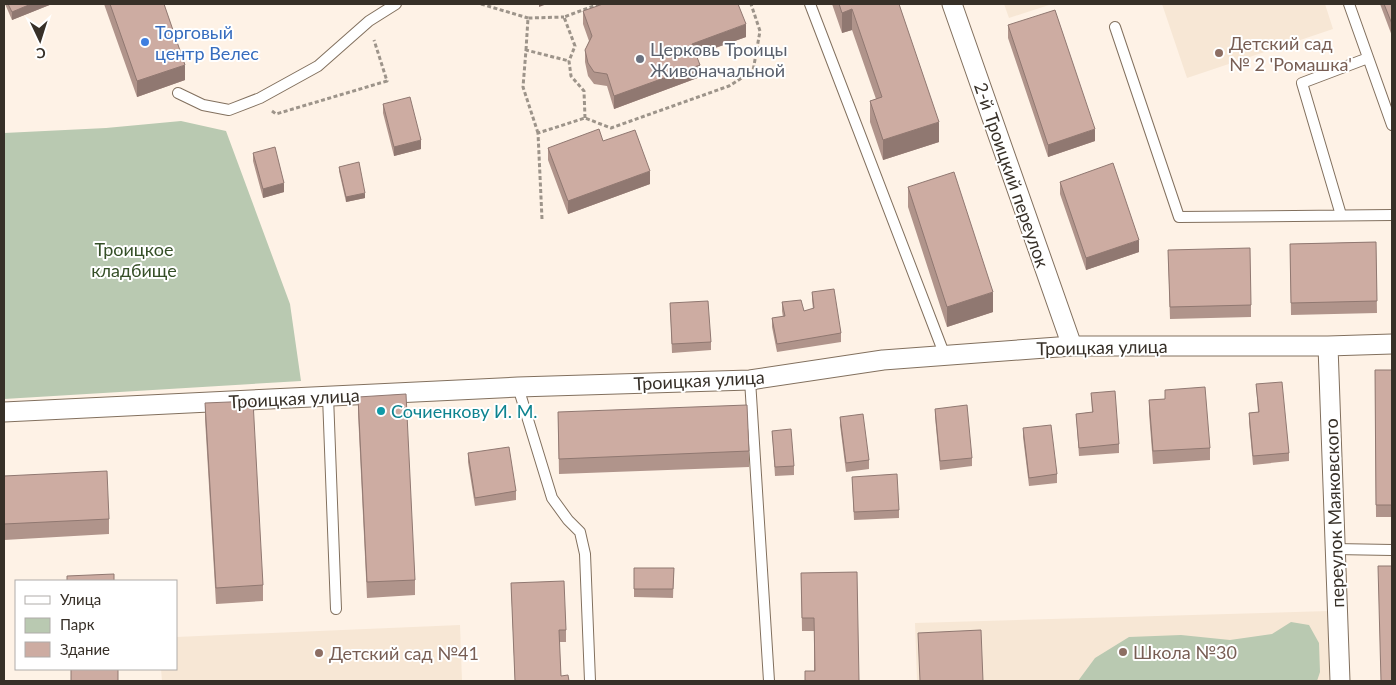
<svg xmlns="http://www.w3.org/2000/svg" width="1396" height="685" font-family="Lato,sans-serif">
<rect width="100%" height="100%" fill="#fef2e6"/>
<path fill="#f7e7d5" d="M1004,4h48l-43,14z
M1162,4h163l8,25 -146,49z
M1329,611v70h-412l-2,-58z
M460,625l2,56h-300l-1,-12h15v-32z"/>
<path fill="#b9c9b1" d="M181,121l45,10 64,173 11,77 -297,18v-266l102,-5z
M1291,622l18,3 10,18 1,29 -3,9h-239l17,-23 34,-21 52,-2 49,5 42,-6z"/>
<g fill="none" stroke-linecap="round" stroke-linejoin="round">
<defs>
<path id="service" d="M810,4l135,352
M1349,4l43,121
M1115,27l64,190 213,-2
M178,93l25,12 26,5 31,-12 58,-32 51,-45 27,-17
M1341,215l-39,-132 66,-25
M750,380l19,301
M518,387l34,111 16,22 12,12 5,22 5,127
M328,396l8,213
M1335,549l57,1"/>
<path id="minor" d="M952,4l120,342
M1328,346l12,335
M4,412l514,-25 232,-7 133,-20 189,-14h256l64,-2"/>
</defs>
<use href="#service" stroke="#82705e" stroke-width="12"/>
<use href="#minor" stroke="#82705e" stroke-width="21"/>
<path stroke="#9d948a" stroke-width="3" stroke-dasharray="4 2.5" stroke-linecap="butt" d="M481,4l47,14
M526,50l2,-32 36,-1
M272,111l4,3 111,-33 -13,-41
M585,118l-1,-27 -13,-15 -2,-15 6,-15 -11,-29 35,-13
M538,133l-15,-46 3,-37 43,11
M542,219l-4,-86 47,-15 26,10 118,-42 24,-15 7,-40 -9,-27"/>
<use href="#service" stroke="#fff" stroke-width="10"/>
<use href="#minor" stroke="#fff" stroke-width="19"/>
</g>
<path fill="#b0948b" d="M5,4h47l-40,16z
M104,4h60l21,76 -48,17z
M832,4h67l40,138 -56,18 -13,-38v-21l6,-2 -24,-69 -10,3z
M1380,4h12v32z
M583,11l163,26 -50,18 4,22 -86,32 -7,-23 -13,-2 -6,-8 -3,-14v-12l4,-9 -6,-17z
M1008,25l87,116 -47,16 -40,-119z
M383,104l38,45 -27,7 -11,-43z
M603,141l47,43 -82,30 -20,-54v-12z
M253,153l31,39 -21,6 -10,-37z
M339,167l26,31 -19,4 -7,-31z
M1060,182l79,70 -53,18 -26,-76z
M908,187l85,125 -46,15 -39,-120z
M1376,242l1,71 -86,2 -1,-71z
M1168,250l83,55v12l-81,2z
M812,292l29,41v9l-64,10 -5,-25v-9l11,-1 -1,-6v-9l22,9 9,-2 -1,-9z
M670,303l41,39v8l-39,3z
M1375,370h17v147h-16z
M1256,384l33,69v8l-36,4 -4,-43v-9l9,-1z
M1165,390l45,58v12l-57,4 -4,-51v-13l16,-1z
M1091,393l28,51v9l-40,3 -3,-42 16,-2z
M358,397l57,183v15l-48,3 -9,-185z
M205,403l58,182v16l-47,3 -11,-185z
M935,409l37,49v8l-32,4 -5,-53z
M558,412l191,39v16l-190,7z
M840,417l29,43v9l-23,3 -6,-47z
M1023,428l34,46v9l-28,3 -6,-49z
M772,431l22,35v9l-19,1z
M468,453l48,38v9l-41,6 -7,-44z
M4,476l105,43v15l-105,6z
M852,477l47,33v8l-45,2z
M634,568h40l-1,30 -39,-1z
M801,573l58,108 -45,-10v-40h-12z
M511,583l55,47v12h-7l2,34 8,5h-54z"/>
<path fill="#907871" d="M31,4h21l-40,16v-8z
M539,4h8l-8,3z
M852,9v21l-10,3v-20z
M746,24v13l-54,19v-12z
M185,65v15l-48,17v-16z
M700,65v12l-86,32v-13z
M939,122v20l-56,18v-20z
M1095,129v12l-47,16v-12z
M421,140v9l-27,7v-9z
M650,171v13l-82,30v-13z
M284,183v9l-21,6v-9z
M365,193v5l-19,4v-5z
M1139,240v12l-53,18v-12z
M993,292v20l-46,15v-20z"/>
<path fill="#cdaca2" stroke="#907871" d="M8,4h23l-19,8z
M110,4h54l21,61 -48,16z
M603,4h135l8,20 -54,20 8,21 -86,31 -7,-22 -13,-2 -6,-9 -3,-13 7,-14 -9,-25z
M839,4h60l40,118 -56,18 -13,-39 12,-4 -30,-88 -10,4z
M1384,4h8v20z
M1055,10l40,119 -47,16 -40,-120z
M410,97l11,43 -27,7 -11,-43z
M599,129l4,12 32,-11 15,41 -82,30 -20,-53z
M275,147l9,36 -21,6 -10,-36z
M359,162l6,31 -19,4 -7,-30z
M1113,163l26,77 -53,18 -26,-76z
M954,172l39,120 -46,15 -39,-120z
M1376,242l1,59 -86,2 -1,-59z
M1250,248l1,57 -81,2 -2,-57z
M834,289l7,44 -64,11 -5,-26 13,-2 -3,-14 19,-2 3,11 10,-3 -2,-16z
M708,301l3,41 -39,2 -2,-41z
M1375,370h17v135h-16z
M1282,382l7,71 -36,3 -4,-43 10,-1 -3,-28z
M1205,387l5,61 -57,3 -4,-51 16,-1v-9z
M1115,391l4,53 -40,4 -3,-34 17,-2 -2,-19z
M406,394l9,186 -48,2 -9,-185z
M253,401l10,184 -47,3 -11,-185z
M747,405l2,46 -190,8 -1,-47z
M967,405l5,53 -32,3 -5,-52z
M863,414l6,46 -23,3 -6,-46z
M1051,425l6,49 -28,4 -6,-50z
M791,429l3,37 -19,1 -3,-36z
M509,447l7,44 -41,7 -7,-45z
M107,471l2,48 -105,5v-48z
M897,474l2,36 -45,2 -2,-35z
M1378,566h14v115h-11z
M634,568h40l-1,21h-39z
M857,572l2,109h-54v-10h10l-1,-53h-12l-1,-45z
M114,574v7h-47v-5z
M564,581l2,49h-7l2,46 7,-1 1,6h-54l-4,-98z
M981,630l2,51h-63l-2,-48z
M71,669h47v12h-47z"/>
<circle fill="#3f7fe0" stroke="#fff" stroke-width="2" cx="145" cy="42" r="5"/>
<g fill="#8d6e63" stroke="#fff" stroke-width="2">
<circle cx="1219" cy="53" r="5"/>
<circle cx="1123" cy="652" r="5"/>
<circle cx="319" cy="653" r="5"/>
</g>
<circle fill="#6b7280" stroke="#fff" stroke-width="2" cx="640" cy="59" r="5"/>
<circle fill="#0f9aa8" stroke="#fff" stroke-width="2" cx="381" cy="411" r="5"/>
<g text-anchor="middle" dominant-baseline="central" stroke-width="4" stroke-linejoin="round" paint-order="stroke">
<g font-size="18" fill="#366cbe" stroke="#fff" text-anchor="start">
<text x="155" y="32">Торговый<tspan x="155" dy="21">центр Велес</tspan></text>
</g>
<g font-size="18" fill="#785e54" stroke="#fff" text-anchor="start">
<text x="1229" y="43">Детский сад<tspan x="1229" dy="21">№ 2 'Ромашка'</tspan></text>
<text x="1133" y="652">Школа №30</text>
<text x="329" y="653">Детский сад №41</text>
</g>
<g font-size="18" fill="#5b616d" stroke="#fff" text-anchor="start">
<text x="650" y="49">Церковь Троицы<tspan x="650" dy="21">Живоначальной</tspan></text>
</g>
<g font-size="18" fill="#373028" stroke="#fff">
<text transform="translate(1012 175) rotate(71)">2-й Троицкий переулок</text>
<text transform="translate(1102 347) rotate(-1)">Троицкая улица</text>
<text transform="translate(699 380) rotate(-3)">Троицкая улица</text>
<text transform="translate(294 398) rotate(-3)">Троицкая улица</text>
<text transform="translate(1334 513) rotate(-92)">переулок Маяковского</text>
</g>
<g font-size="18" fill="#354f27" stroke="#fff">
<text x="134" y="249">Троицкое<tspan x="134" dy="21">кладбище</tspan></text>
</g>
<g font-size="18" fill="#0d838f" stroke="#fff" text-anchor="start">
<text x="391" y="411">Сочиенкову И. М.</text>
</g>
</g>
<rect width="1396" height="685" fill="none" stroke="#373028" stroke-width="10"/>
<rect x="15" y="580" width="162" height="90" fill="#ffffff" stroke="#afaca9"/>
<rect x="25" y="596" width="25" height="8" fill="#ffffff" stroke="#afaca9"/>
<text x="60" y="605" font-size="15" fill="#373028">Улица</text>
<rect x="25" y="618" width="25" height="15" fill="#b9c9b1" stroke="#afaca9"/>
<text x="60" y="630" font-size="15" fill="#373028">Парк</text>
<rect x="25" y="642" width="25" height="15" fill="#cdaca2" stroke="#afaca9"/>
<text x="60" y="655" font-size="15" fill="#373028">Здание</text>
<g transform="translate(40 40) rotate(176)" stroke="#ffffff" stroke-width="4" paint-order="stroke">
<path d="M0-4L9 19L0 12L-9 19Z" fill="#373028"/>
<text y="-8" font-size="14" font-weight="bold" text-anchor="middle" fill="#373028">С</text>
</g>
</svg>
